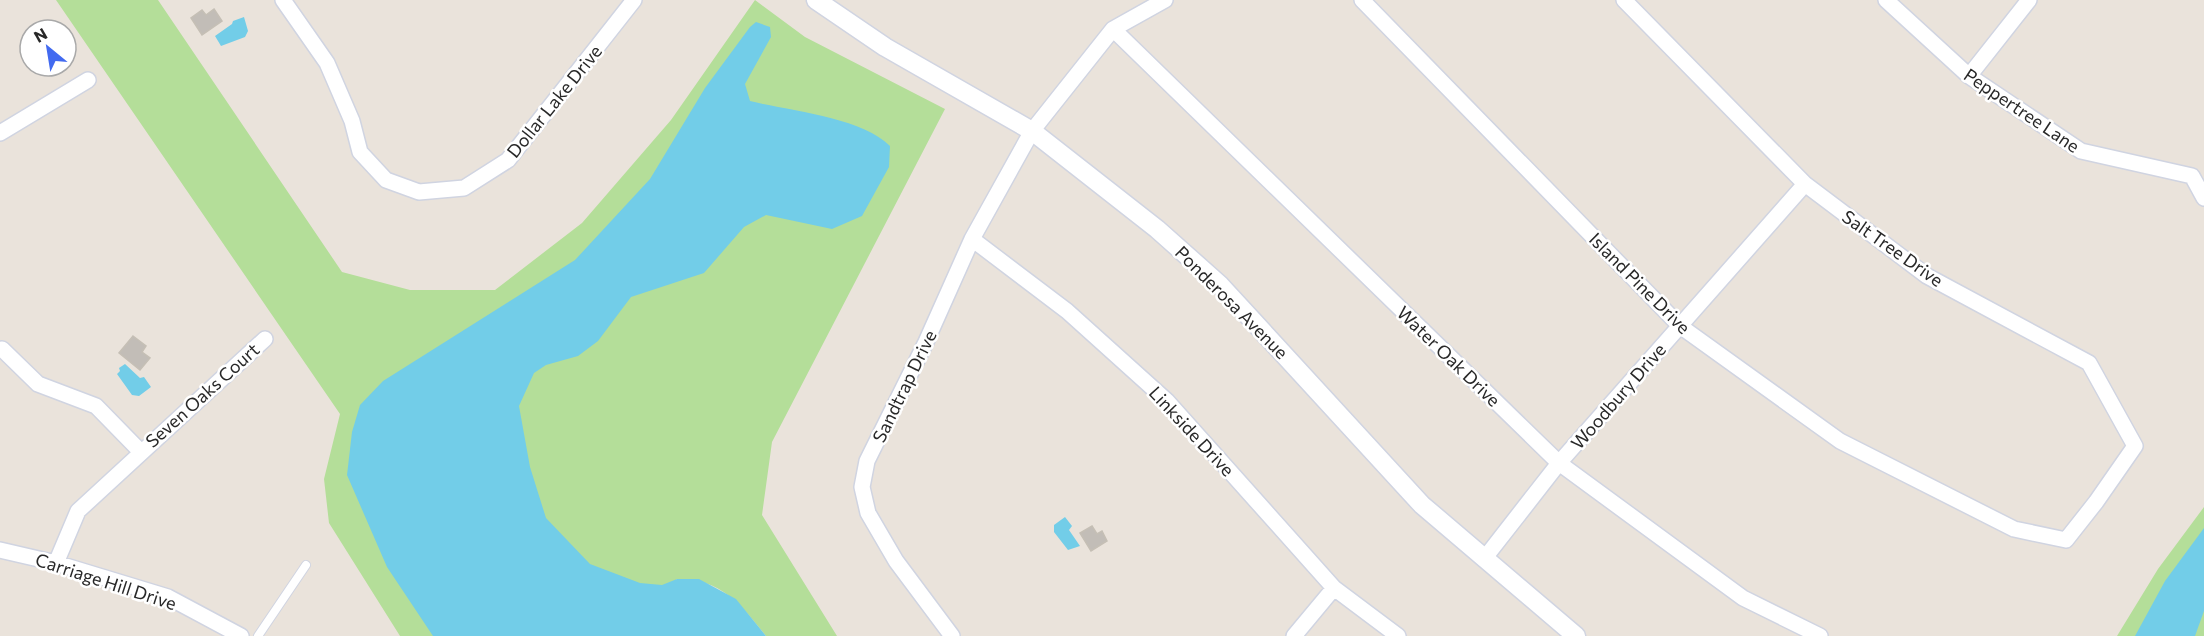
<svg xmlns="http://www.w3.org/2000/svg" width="2204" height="636" font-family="Commissioner,sans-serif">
<rect width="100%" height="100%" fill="#eae3db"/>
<path fill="#b4de99" d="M56,0h102l184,272 68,18h85l87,-67 89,-103 84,-120 50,37 140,72 -173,333 -10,73 75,121h-71c-25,-31 -45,-58 -89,-57l-62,57h-215l-71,-113 -5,-44 16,-65z
M2204,507v129h-87l41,-67z"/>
<path fill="#72cde8" d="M244,17l4,14 -3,6 -24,9 -6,-10 17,-12 1,-3z
M756,22l14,5 1,10 -26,47 5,17c40,10 111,16 140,45l-1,21 -27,49 -30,13 -66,-14 -22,12 -40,46 -73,24 -33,44 -20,15 -32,9 -12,8 -15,33 11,61 16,51 44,46 50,19 22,2 15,-6h22l37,20 30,37h-333l-46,-69 -40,-92 5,-43 8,-27 23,-24 192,-121 75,-81 55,-91 45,-61z
M125,364l15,14 4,-1 7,10 -12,9 -7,-1 -15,-21 3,-3 -1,-3z
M1065,517l7,9 -3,4 11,16 -12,4 -14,-18v-7z
M2204,528v83l-9,25h-60l30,-55z"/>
<path fill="#c2bdb7" stroke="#c5bfb5" stroke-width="1.5" d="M214,9l8,12 -20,14 -11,-17 11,-8 4,5z
M133,336l13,10 -4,6 8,6 -10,12 -21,-17z
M1092,526l5,8 5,-3 5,10 -16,10 -11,-18z"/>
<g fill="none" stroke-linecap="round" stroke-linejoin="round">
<defs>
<path id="service" d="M258,636l48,-71"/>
<path id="minor" d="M283,0l44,63 25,58 8,31 26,28 33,12 45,-4 44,-28 126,-160
M1362,0l318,326 160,115 174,88 52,11 30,-38 39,-56 -46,-83 -162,-87 -122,-92 -181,-184
M1886,0l83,76 112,75 111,25 12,22
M1113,29l446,434 184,135 77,38
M1969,76l60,-76
M0,133l88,-53
M972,239l95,72 100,90 167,187 64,48
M2,349l36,35 58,22 44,45
M0,550l56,13 112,34 73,39
M1484,559l75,-96 246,-279
M56,563l22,-52 187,-172
M952,636l-56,-75 -28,-48 -6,-26 5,-26 59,-119 46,-103 60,-108 81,-102 52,-29
M1294,636l40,-48"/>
<path id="tertiary" d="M816,0l69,47 147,84 125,98 63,56 202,220 154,131"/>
</defs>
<use href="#service" stroke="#d0d4e1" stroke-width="10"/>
<use href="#minor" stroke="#d0d4e1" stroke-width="18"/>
<use href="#tertiary" stroke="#d0d4e1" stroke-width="21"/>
<use href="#service" stroke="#fff" stroke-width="8"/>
<use href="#minor" stroke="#fff" stroke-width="15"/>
<use href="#tertiary" stroke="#fff" stroke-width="18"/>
</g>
<g text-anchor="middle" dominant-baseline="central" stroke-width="5" stroke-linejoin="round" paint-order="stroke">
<g font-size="18" fill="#282828" stroke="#fff">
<text transform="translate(554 101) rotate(-51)">Dollar Lake Drive</text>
<text transform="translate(2022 110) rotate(34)">Peppertree Lane</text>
<text transform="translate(1893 248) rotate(35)">Salt Tree Drive</text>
<text transform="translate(1640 283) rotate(45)">Island Pine Drive</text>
<text transform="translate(1232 302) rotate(45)">Ponderosa Avenue</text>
<text transform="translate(1449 356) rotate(44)">Water Oak Drive</text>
<text transform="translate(904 386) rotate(-64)">Sandtrap Drive</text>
<text transform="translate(202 395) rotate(-42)">Seven Oaks Court</text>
<text transform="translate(1618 396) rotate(-49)">Woodbury Drive</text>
<text transform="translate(1192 431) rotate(47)">Linkside Drive</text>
<text transform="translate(106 581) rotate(18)">Carriage Hill Drive</text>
</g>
</g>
<g transform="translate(48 48) rotate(330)"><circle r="28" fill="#ffffff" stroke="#a9a9a9" stroke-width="1.5"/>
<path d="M0-4.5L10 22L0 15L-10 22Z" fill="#426af0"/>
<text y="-9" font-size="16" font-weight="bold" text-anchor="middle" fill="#282828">N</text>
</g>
</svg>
